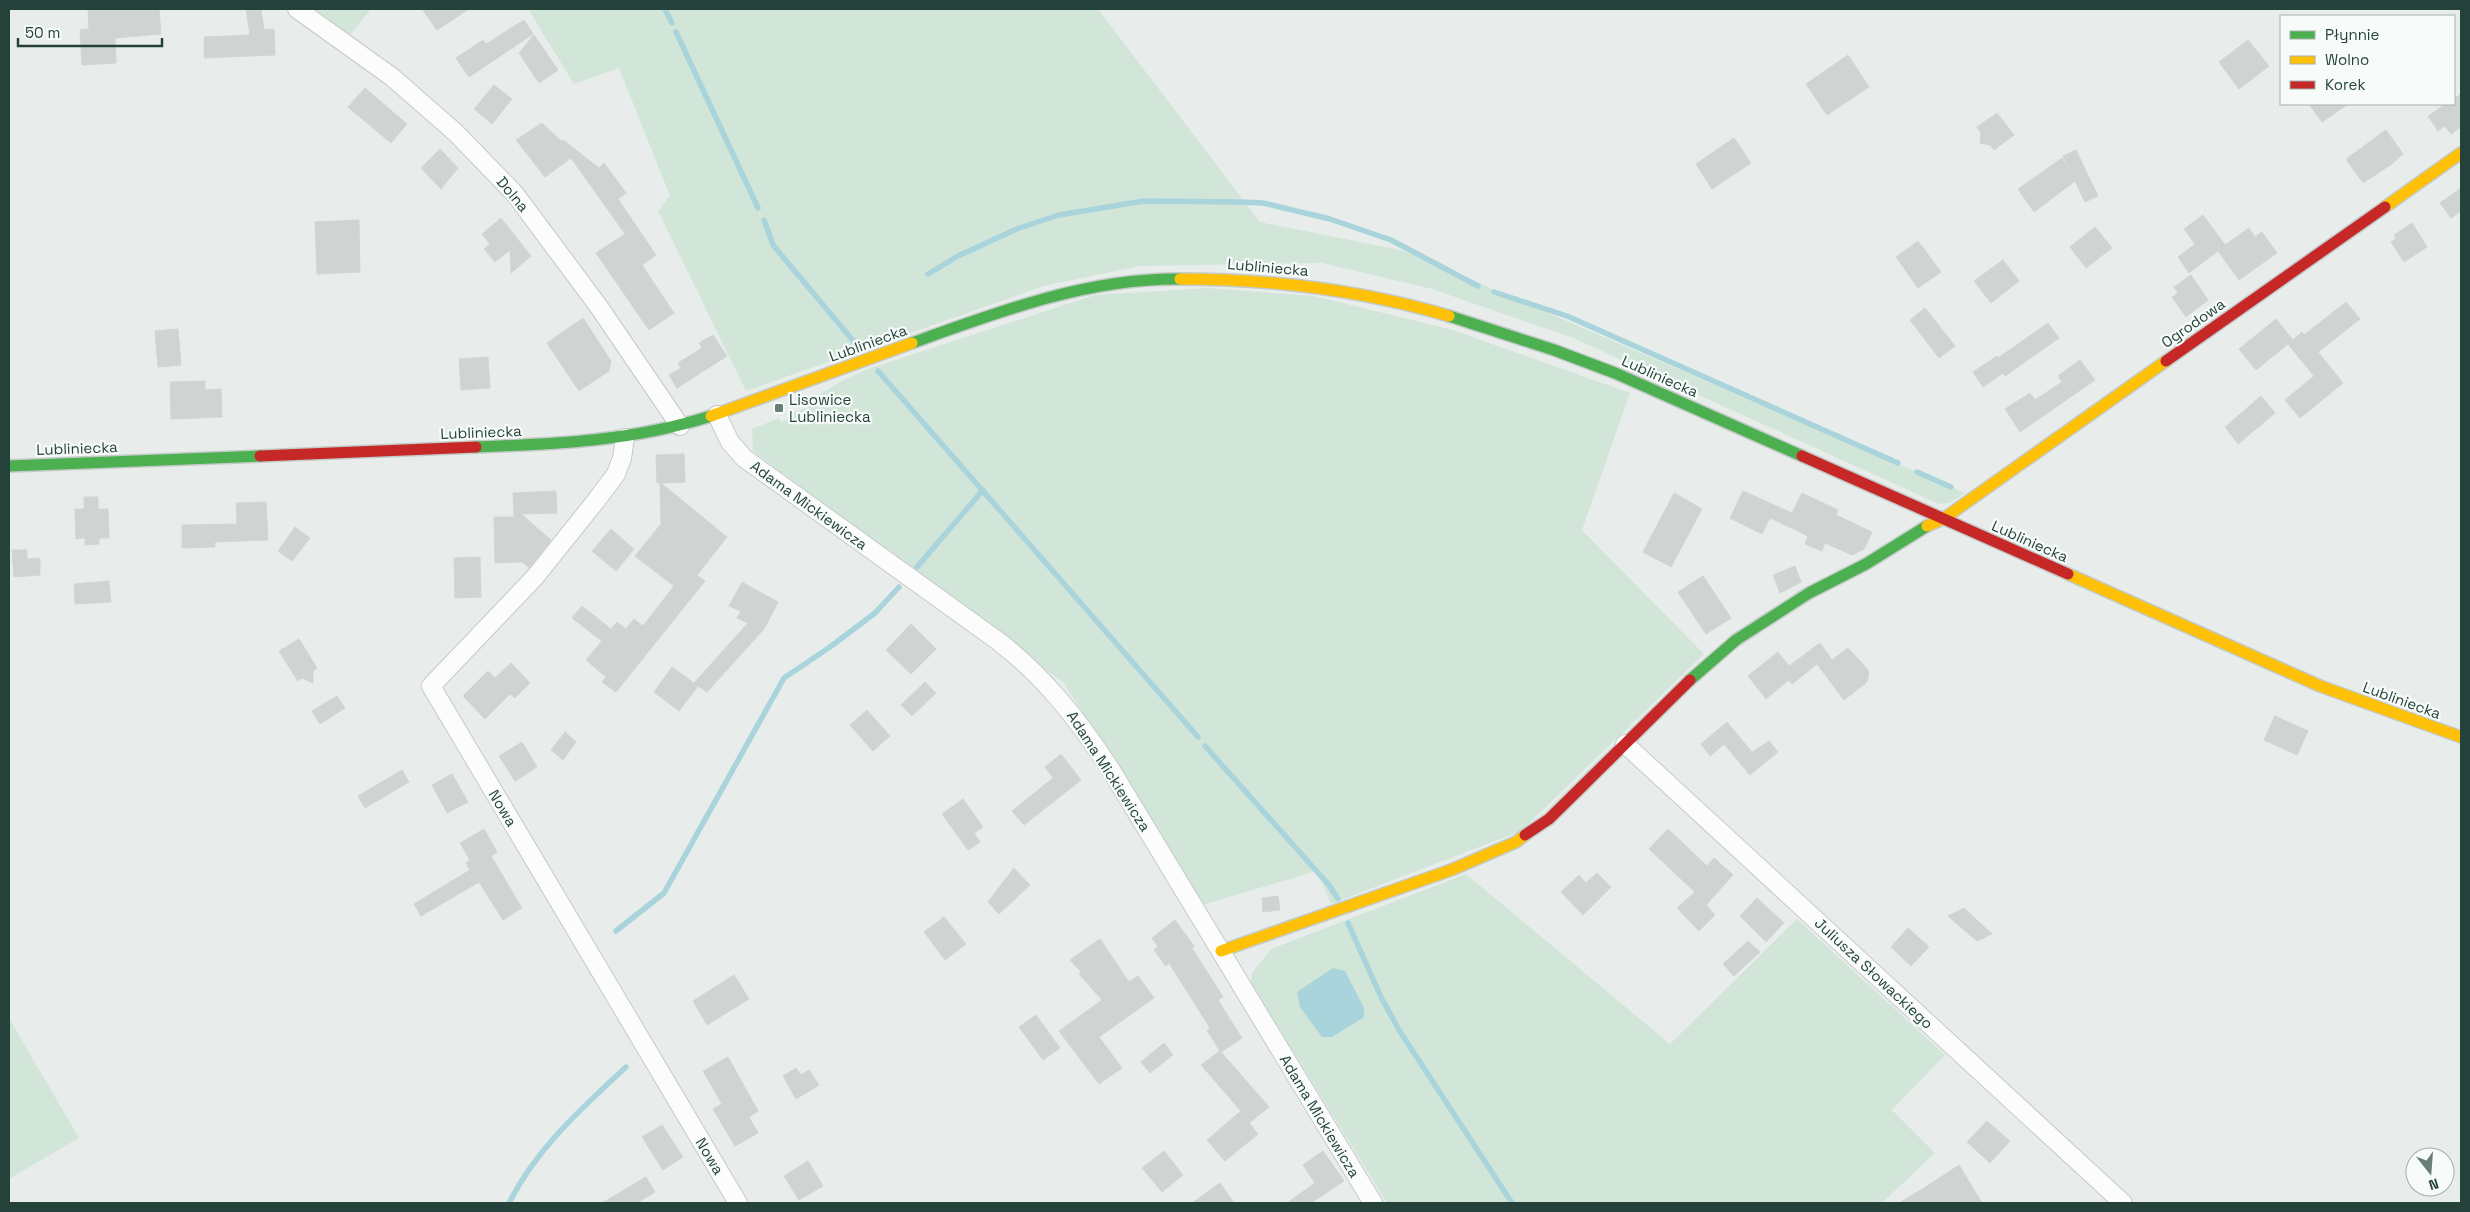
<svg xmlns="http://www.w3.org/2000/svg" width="2470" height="1212" font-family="'Space Grotesk',sans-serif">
<rect width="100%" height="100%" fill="#e8edeb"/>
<path fill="#d1e6d8" d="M315,9h56l-21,26z
M528,9h570l162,213 145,29 560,242 -15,10 -11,1 -366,-166 -141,-49 -110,-26 -182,3 -96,20 -298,105 -88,-180 12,-15 -51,-128 -45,16z
M1208,288l106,8 139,34 177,63 -48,137 122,124 -183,177 -190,73 -14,-33 -115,34 -138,-222 -311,-232 -1,-22 27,-11 2,4 10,-4 -1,-4 24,-9v-7l29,-18 25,-11 227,-74z
M1466,874l204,170 127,-125 148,136 -53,55 43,43 -53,50h-495l-136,-220 1,-10 19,-24z
M9,1018l70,120 -70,41z"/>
<path fill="#a9d4db" d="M1333,968l12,3 19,37v9l-32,20h-10l-22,-30 -3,-15z"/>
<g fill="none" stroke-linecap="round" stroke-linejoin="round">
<path stroke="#a9d4db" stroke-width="5.5" d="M665,9l7,14
M676,32l82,176
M764,220l9,25 82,98
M928,274l30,-18 61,-28 40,-13 85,-14 97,1 22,1 67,16 61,21 87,46
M1494,292l73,24 331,147
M878,371l320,366
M1917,472l34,15
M917,567l66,-77
M1205,746l124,139 9,14
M1348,923l33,74 18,33 113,173
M616,931l48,-38 120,-215 46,-31 45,-34 24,-26
M509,1203c27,-54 73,-95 117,-136"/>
</g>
<path fill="#cfd4d2" stroke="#d1d6d4" d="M88,9h71l2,25 -46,4 1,25 -34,2 -2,-35 9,-1z
M246,9h15l3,21 10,-1 1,26 -71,3v-21l46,-2z
M422,9h47l-32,21z
M524,20l9,14 -64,43 -13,-19 27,-18 3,4z
M534,35l24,35 -19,13 -20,-30z
M2248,40l21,26 -30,23 -20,-27z
M1848,55l21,32 -42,28 -21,-31z
M494,85l18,14 -20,25 -18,-15z
M365,88l42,36 -16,19 -43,-36z
M2461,94v33l-10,7 -6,-8 -7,5 -10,-15 18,-12h8v-5z
M2309,104h39l-26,18z
M1997,113l17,22 -20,15 -4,-5 -10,-2 1,-10 -4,-6z
M542,123l19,18 2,-1 36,28 5,-5 22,30 -8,6 38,56 -14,10 32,48 -25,17 -53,-77 29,-19 -54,-76 -26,19 -29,-37z
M2386,130l17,24 -11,10 -29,19 -17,-24z
M1734,138l17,25 -39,26 -16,-25z
M440,149l18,19 -17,21 -20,-21z
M2076,150l22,46 -13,6 -10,-21 -41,31 -16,-23 44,-31 8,12 -7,-14z
M2461,188v23l-10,7 -11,-15z
M2203,215l22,30 24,-17 6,9 7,-5 15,21 -38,27 -21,-29 -29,22 -11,-16 17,-13 -11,-15z
M501,218l30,38 -20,17 -1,-23 -15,12 -11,-13 6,-5 -8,-10z
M359,220l1,52 -43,2 -2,-52z
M2412,223l15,24 -23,15 -13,-20 5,-3 -2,-4z
M2095,227l17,21 -26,20 -16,-21z
M1918,241l23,31 -23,16 -22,-31z
M2003,260l16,21 -28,22 -17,-22z
M2191,275l17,25 -22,17 -14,-20 6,-4 -4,-6z
M2346,302l14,17 -42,33 25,31 -43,35 -15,-18 29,-24 -26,-32 -32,26 -17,-21 37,-30 17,21 9,-8 2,3z
M1925,308l30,38 -16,12 -29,-38z
M583,318l28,43 -2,10 -30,20 -32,-48z
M2048,323l11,15 -54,38 -2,-3 -20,14 -10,-15 24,-16 1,2z
M178,329l3,36 -23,2 -3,-36z
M713,335l14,21 -50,32 -8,-13 12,-7 -3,-5 24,-15 -3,-5z
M488,357l2,31 -29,2 -2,-31z
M2080,360l15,20 -75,52 -15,-23 25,-16 5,7 27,-18 -4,-6z
M205,381v9l16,-1 1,28 -51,2 -1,-37z
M2261,396l14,17 -37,31 -13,-17z
M684,454l1,28 -24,1 66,54 -30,38 8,6 -89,111 -14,-10 4,-5 -20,-17 16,-19 -30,-23 10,-12 29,23 6,-7 9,7 8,-10 9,7 31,-40 -39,-30 26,-32 -1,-41h-3l-1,-28z
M556,491l1,22 -36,1 30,26 -22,28 -6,-6 -28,1 -1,-46h20l-1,-24z
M1743,491l49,22 10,-20 36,17 -2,5 36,17 -8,17 -12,6 -27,-12 -3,8 -17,-7 3,-8 -38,-18 -8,16 -32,-16z
M1674,493l28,16 -31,58 -28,-15z
M84,497h14v12h10l1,29h-10v6l-14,1v-7l-9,1 -1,-30h9z
M266,502l2,38 -53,2v5l-33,1v-23l55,-1 -1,-21z
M295,527l15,11 -18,23 -14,-10z
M611,529l23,20 -18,22 -24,-20z
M12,550h15v9l13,-1v17l-26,2z
M480,557l1,40 -26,1 -1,-40z
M1795,566l6,16 -21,11 -7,-18z
M1703,576l28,42 -25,16 -28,-42z
M109,581l2,21 -36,2 -1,-20z
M742,582l36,20 -14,27 -57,63 -13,-9 54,-60 -11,-5 4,-7 -12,-5z
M911,624l25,25 -25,25 -25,-24z
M299,639l18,29 -4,3v12l-11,-5 -4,3 -19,-30z
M1820,643l12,17 16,-12 21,23 -2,11 -23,18 -27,-36 -25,20 -3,-4 -23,19 -18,-23 30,-24 11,14z
M511,663l19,20 -15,15 -5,-4 -25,25 -22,-23 25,-25 7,7z
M672,667l26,19 -19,25 -25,-19z
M925,682l11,11 -24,23 -11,-11z
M337,696l8,12 -25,16 -8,-13z
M867,710l23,26 -17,15 -23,-26z
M2275,716l33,15 -11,24 -33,-15z
M1727,722l25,30 17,-11 9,11 -28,23 -26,-31 -14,12 -9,-12z
M565,732l11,10 -13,18 -12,-10z
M522,742l15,25 -22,14 -16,-25z
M1061,754l20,26 -57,45 -12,-14 41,-33 -8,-11z
M402,770l7,12 -44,26 -7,-12z
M452,774l16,28 -21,11 -15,-28z
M963,799l20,28 -9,6 6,9 -12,8 -26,-36z
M484,829l13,23 -6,4 31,52 -19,12 -24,-38 -58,34 -7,-12 56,-34 -4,-7 4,-3 -10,-17z
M1668,829l39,37 7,-8 19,17 -27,30 9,10 -16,16 -22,-23 18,-16 -46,-43z
M1014,868l16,17 -31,29 -11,-12z
M1597,873l14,14 -28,28 -22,-23 18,-17 7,8z
M1278,896l2,14 -17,2 -1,-14z
M1757,898l27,25 -18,19 -26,-26z
M1964,908l28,26 -15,7 -29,-25z
M944,917l22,27 -21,16 -21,-28z
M1175,920l19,26 -2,2 31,49 -5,3 24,38 -21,14 48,55 -20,16 9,11 -33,27 -18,-21 34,-29 -40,-46 19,-14 -13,-21 3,-2 -41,-65 -3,3 -12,-16 4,-4 -6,-8z
M1908,928l21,19 -18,19 -20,-19z
M1100,939l29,43 9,-6 16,22 -55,39 23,31 -23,16 -40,-53 43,-31 -23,-26 2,-2 -11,-12z
M1748,941l12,11 -26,24 -11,-12z
M734,975l15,24 -42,26 -14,-24z
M1036,1015l24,33 -17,12 -24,-33z
M1164,1043l9,12 -23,18 -9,-11z
M728,1057l30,54 -9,6 9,16 -23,13 -22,-37 9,-5 -19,-33z
M796,1068l5,7 8,-5 10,15 -23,14 -13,-23z
M1987,1121l23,20 -20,22 -23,-21z
M662,1125l21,32 -20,13 -21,-33z
M1164,1151l19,24 -21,17 -20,-24z
M1323,1151l21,30 -33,22h-24l28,-20 -12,-18z
M808,1161l15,25 -24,14 -15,-24z
M1959,1165l23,38h-83l25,-15z
M646,1177l9,15 -18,11h-35z
M1220,1183l14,20h-42z"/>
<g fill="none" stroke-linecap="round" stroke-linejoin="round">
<defs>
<path id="street" d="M297,9l95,68 64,56 59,61 84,113 81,119
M717,415l13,27 14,16 254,183c47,36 81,80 113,129l262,433
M625,438l-3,20 -6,16 -21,28 -60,75 -104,109 307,517
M1625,744l498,459"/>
<path id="fast" d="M1449,316l105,34 61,23 187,83
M912,343c86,-31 175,-65 268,-64
M476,447c81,-3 157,-6 235,-31
M9,466l251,-10
M1690,680l46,-40 73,-47 57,-29 61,-38"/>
<path id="slow" d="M2385,207l76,-54
M1180,279c92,0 181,11 269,37
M711,416l201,-73
M1927,526l16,-7 223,-158
M2068,574l252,112 141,51
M1221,951l230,-81 65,-28 9,-7"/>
<path id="jam" d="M2166,361l219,-154
M260,456l216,-9
M1802,456l266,118
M1525,835l24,-16 141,-139"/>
</defs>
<use href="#street" stroke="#c5cac8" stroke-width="20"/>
<use href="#fast" stroke="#c3cbc8" stroke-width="14"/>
<use href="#slow" stroke="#c3cbc8" stroke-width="14"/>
<use href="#jam" stroke="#c3cbc8" stroke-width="14"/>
<use href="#street" stroke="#fcfcfc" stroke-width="18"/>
<use href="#fast" stroke="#4caf50" stroke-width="11"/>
<use href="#slow" stroke="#ffc107" stroke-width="11"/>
<use href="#jam" stroke="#c62828" stroke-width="11"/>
</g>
<rect fill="#697e78" stroke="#f7fbf9" stroke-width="2" x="774" y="403" width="10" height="10" rx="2.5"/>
<g text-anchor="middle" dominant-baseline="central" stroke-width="4.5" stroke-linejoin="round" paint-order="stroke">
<g font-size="15" fill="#24423a" stroke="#f7fbf9">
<text transform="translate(513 194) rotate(50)">Dolna</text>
<text transform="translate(1268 267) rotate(5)">Lubliniecka</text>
<text transform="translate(2193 323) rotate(-35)">Ogrodowa</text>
<text transform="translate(868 343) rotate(-20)">Lubliniecka</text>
<text transform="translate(1660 376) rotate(24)">Lubliniecka</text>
<text transform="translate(481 432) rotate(-2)">Lubliniecka</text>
<text transform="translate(77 448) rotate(-2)">Lubliniecka</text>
<text transform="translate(809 505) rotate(36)">Adama Mickiewicza</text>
<text transform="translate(2030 541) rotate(24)">Lubliniecka</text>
<text transform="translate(2402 700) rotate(20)">Lubliniecka</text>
<text transform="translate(1109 771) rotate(57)">Adama Mickiewicza</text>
<text transform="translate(503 808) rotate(59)">Nowa</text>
<text transform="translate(1874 973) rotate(43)">Juliusza Słowackiego</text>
<text transform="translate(1320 1116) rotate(59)">Adama Mickiewicza</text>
<text transform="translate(710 1156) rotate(59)">Nowa</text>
</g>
<g font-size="15" fill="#24423a" stroke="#f7fbf9" text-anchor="start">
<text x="789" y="399">Lisowice<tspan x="789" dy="17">Lubliniecka</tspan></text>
</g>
</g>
<rect width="2470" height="1212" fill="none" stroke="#24423a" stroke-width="20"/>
<rect x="2280" y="15" width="175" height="90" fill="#f7fbf9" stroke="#a3b1ad"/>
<rect x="2290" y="31" width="25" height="8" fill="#4caf50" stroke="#a3b1ad"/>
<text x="2325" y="40" font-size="15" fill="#24423a">Płynnie</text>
<rect x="2290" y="56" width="25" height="8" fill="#ffc107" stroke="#a3b1ad"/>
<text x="2325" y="65" font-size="15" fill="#24423a">Wolno</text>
<rect x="2290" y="81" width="25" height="8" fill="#c62828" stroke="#a3b1ad"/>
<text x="2325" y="90" font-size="15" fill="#24423a">Korek</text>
<g transform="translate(2430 1172) rotate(163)"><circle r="24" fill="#f7fbf9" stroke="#a3b1ad"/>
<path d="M0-4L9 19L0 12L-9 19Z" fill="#697e78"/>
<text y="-8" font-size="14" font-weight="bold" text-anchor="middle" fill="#24423a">N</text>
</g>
<path d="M18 38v8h144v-8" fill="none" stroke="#24423a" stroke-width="2.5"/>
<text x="25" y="38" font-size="15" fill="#24423a" stroke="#f7fbf9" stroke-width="4" paint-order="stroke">50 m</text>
</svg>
